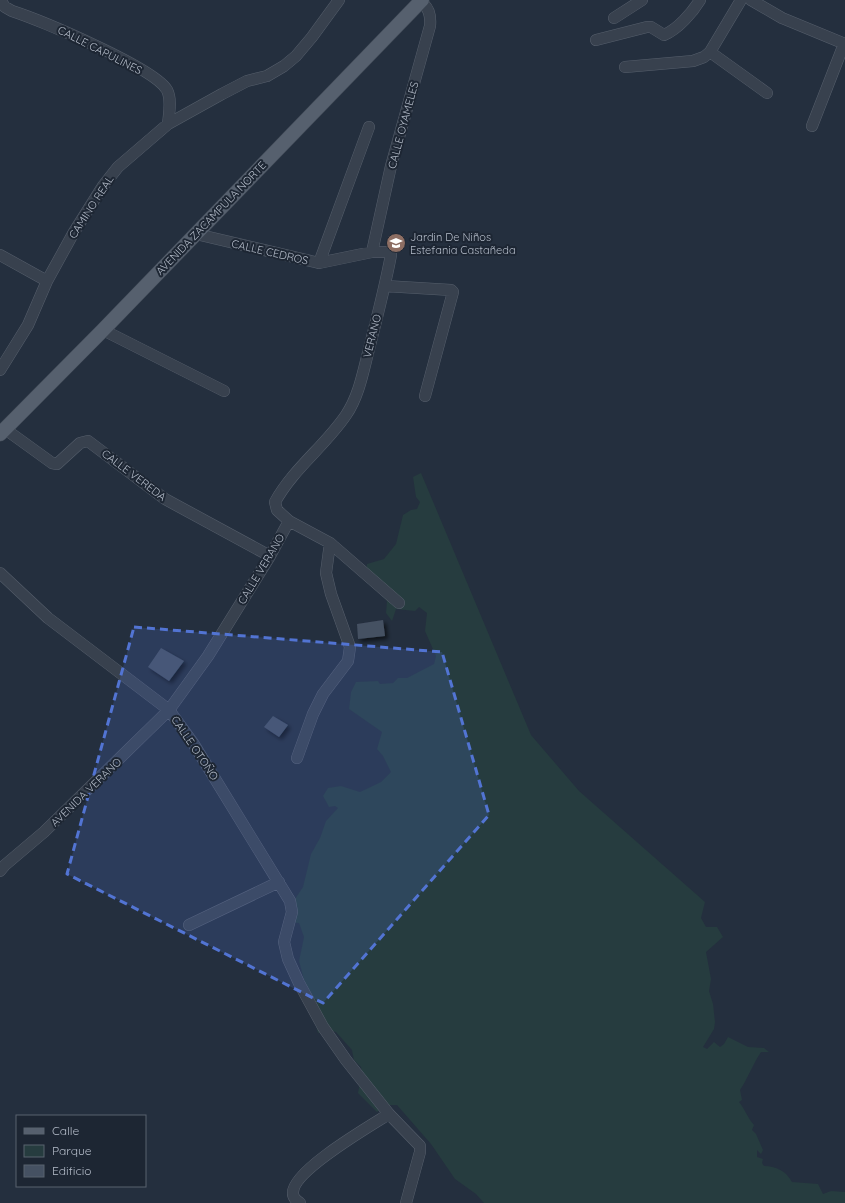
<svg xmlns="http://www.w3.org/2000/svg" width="845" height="1203" font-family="Quicksand,sans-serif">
<defs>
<filter id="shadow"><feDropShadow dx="3" dy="3" stdDeviation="2" flood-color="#0009"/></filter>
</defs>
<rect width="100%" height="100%" fill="#242f3e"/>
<path fill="#263c3f" d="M421,473l110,262 48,56 126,111 -4,16 5,9h11l6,10 -17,15 5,27 -2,12 4,13 2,18 -1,7 -11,18 4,2 7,-7 6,5 4,-3 4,-7 20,10 16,1 5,4h-8c-8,12 -13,26 -21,38l2,10 -3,2c6,7 8,15 15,23l-2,5 4,4 7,16 -2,4 -4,-4v7l6,2 -1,4 2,3c12,0 22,5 28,16l26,2 5,10 8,-3 14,1v11h-361l-8,-9 -21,-15 -24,-35 -34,-39h-11l-9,7 -19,-19c2,-11 5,-14 3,-26l-7,-7 -2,-10 -16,-18 -8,-2 -10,3 -19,-72 5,-24 -5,-14 -11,-1 5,-20 10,-15 8,-33 9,-16 6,-17 12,-13 -3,-2 -6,1 -6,-11 5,-8 13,-2 19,6 21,-10 10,-10 -8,-16 -6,-7 5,-17 -33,-23 2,-17 5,-10 22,-1 2,3 13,-1 5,-5h9l27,-14 2,-8 -11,-25 2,-18 -8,-6 -4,4 -19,-2 -4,12 -6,-8 1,-12 -21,-22 1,-15 17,-5 12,-15 7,-29 8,-5 6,-1 3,-7 -4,-5 -3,-20z"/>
<path fill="#455162" filter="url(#shadow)" d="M383,620l2,16 -27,3 -1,-15z
M161,648l23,13 -15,20 -21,-14z
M273,716l15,9 -9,12 -15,-10z"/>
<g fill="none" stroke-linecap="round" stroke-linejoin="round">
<defs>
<path id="minor" d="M0,0l5,7 7,4c28,9 143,57 155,79 5,10 2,23 1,34
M751,0l31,18 63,26
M614,18l28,-18
M596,40l51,-13h4l13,8c14,-6 28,-22 36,-35
M710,52l57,41
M625,67l68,-6 11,-4 6,-5 31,-52
M812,126l32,-82
M372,252l19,-86 39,-140c1,-11 -1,-19 -11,-26
M0,255l47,26
M319,263l50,-136
M385,286l66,4 2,2 -28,104
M103,330l121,61
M0,370l28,-45 19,-44 27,-49 29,-46 15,-19 50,-43 54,-30 25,-13 20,-5 17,-10 12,-10 16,-19 27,-37
M5,429l47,34 5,1 23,-21 8,-2 77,58 105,57
M289,521l41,22 69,60
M0,573l48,45 121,92 24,33 97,158 2,11 -8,30 4,17 11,24 24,44 23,33 43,54 31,32v6l-14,51
M297,758l16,-44 10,-20 25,-33 2,-14 -19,-53 -5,-21 4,-30
M0,871l5,-6 39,-33 125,-122 39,-54 62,-100 19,-35 -12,-11 -2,-8c18,-33 50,-56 71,-87 13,-19 17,-43 23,-66 8,-31 16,-62 22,-94l-1,-3h-18l-53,11 -123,-29
M189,925l90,-43
M300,1203c-4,-3 -7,-5 -7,-10 -1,-22 77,-67 96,-79"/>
<path id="major" d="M0,434l103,-104 319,-330"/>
</defs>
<use href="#minor" stroke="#565f6c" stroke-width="12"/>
<use href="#major" stroke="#414a57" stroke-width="15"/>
<use href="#minor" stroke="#38414e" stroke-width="11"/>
<use href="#major" stroke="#56606e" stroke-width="14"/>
</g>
<path fill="#5274d3" fill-opacity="0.2" stroke="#5274d3" stroke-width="3" stroke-dasharray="8 5" stroke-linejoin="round" d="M134,627l308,25 47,163 -166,188 -256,-129z"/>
<defs>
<symbol id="school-disc" viewBox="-11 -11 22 22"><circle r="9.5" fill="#8d6e63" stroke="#1d2633"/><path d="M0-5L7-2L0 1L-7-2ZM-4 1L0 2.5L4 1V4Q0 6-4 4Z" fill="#fff"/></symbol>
</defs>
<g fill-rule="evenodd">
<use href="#school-disc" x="385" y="232" width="22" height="22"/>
</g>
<g text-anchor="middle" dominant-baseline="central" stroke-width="4" stroke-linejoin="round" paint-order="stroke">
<g font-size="11" fill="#b4bcc9" stroke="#1d2633">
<text transform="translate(100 50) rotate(27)">CALLE CAPULINES</text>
<text transform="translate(403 125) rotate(-75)">CALLE OYAMELES</text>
<text transform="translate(91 207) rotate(-57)">CAMINO REAL</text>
<text transform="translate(211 218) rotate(-46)">AVENIDA ZACAMPULA NORTE</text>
<text transform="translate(270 252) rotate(13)">CALLE CEDROS</text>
<text transform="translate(372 336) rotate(-76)">VERANO</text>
<text transform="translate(134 475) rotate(37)">CALLE VEREDA</text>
<text transform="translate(261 569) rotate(-59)">CALLE VERANO</text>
<text transform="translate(195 748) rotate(56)">CALLE OTOÑO</text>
<text transform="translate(86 792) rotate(-44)">AVENIDA VERANO</text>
</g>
<g font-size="11" fill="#b4bcc9" stroke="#1d2633" text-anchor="start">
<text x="410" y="237">Jardin De Niños<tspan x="410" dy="13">Estefania Castañeda</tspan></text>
</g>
</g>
<rect x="16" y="1115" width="130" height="72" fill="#1d2633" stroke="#59626f"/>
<rect x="24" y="1128" width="20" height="6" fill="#56606e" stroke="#59626f"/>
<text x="52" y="1135" font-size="12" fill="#b4bcc9">Calle</text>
<rect x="24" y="1145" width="20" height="12" fill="#263c3f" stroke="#59626f"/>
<text x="52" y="1155" font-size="12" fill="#b4bcc9">Parque</text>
<rect x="24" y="1165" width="20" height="12" fill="#455162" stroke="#59626f"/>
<text x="52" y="1175" font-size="12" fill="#b4bcc9">Edificio</text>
</svg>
